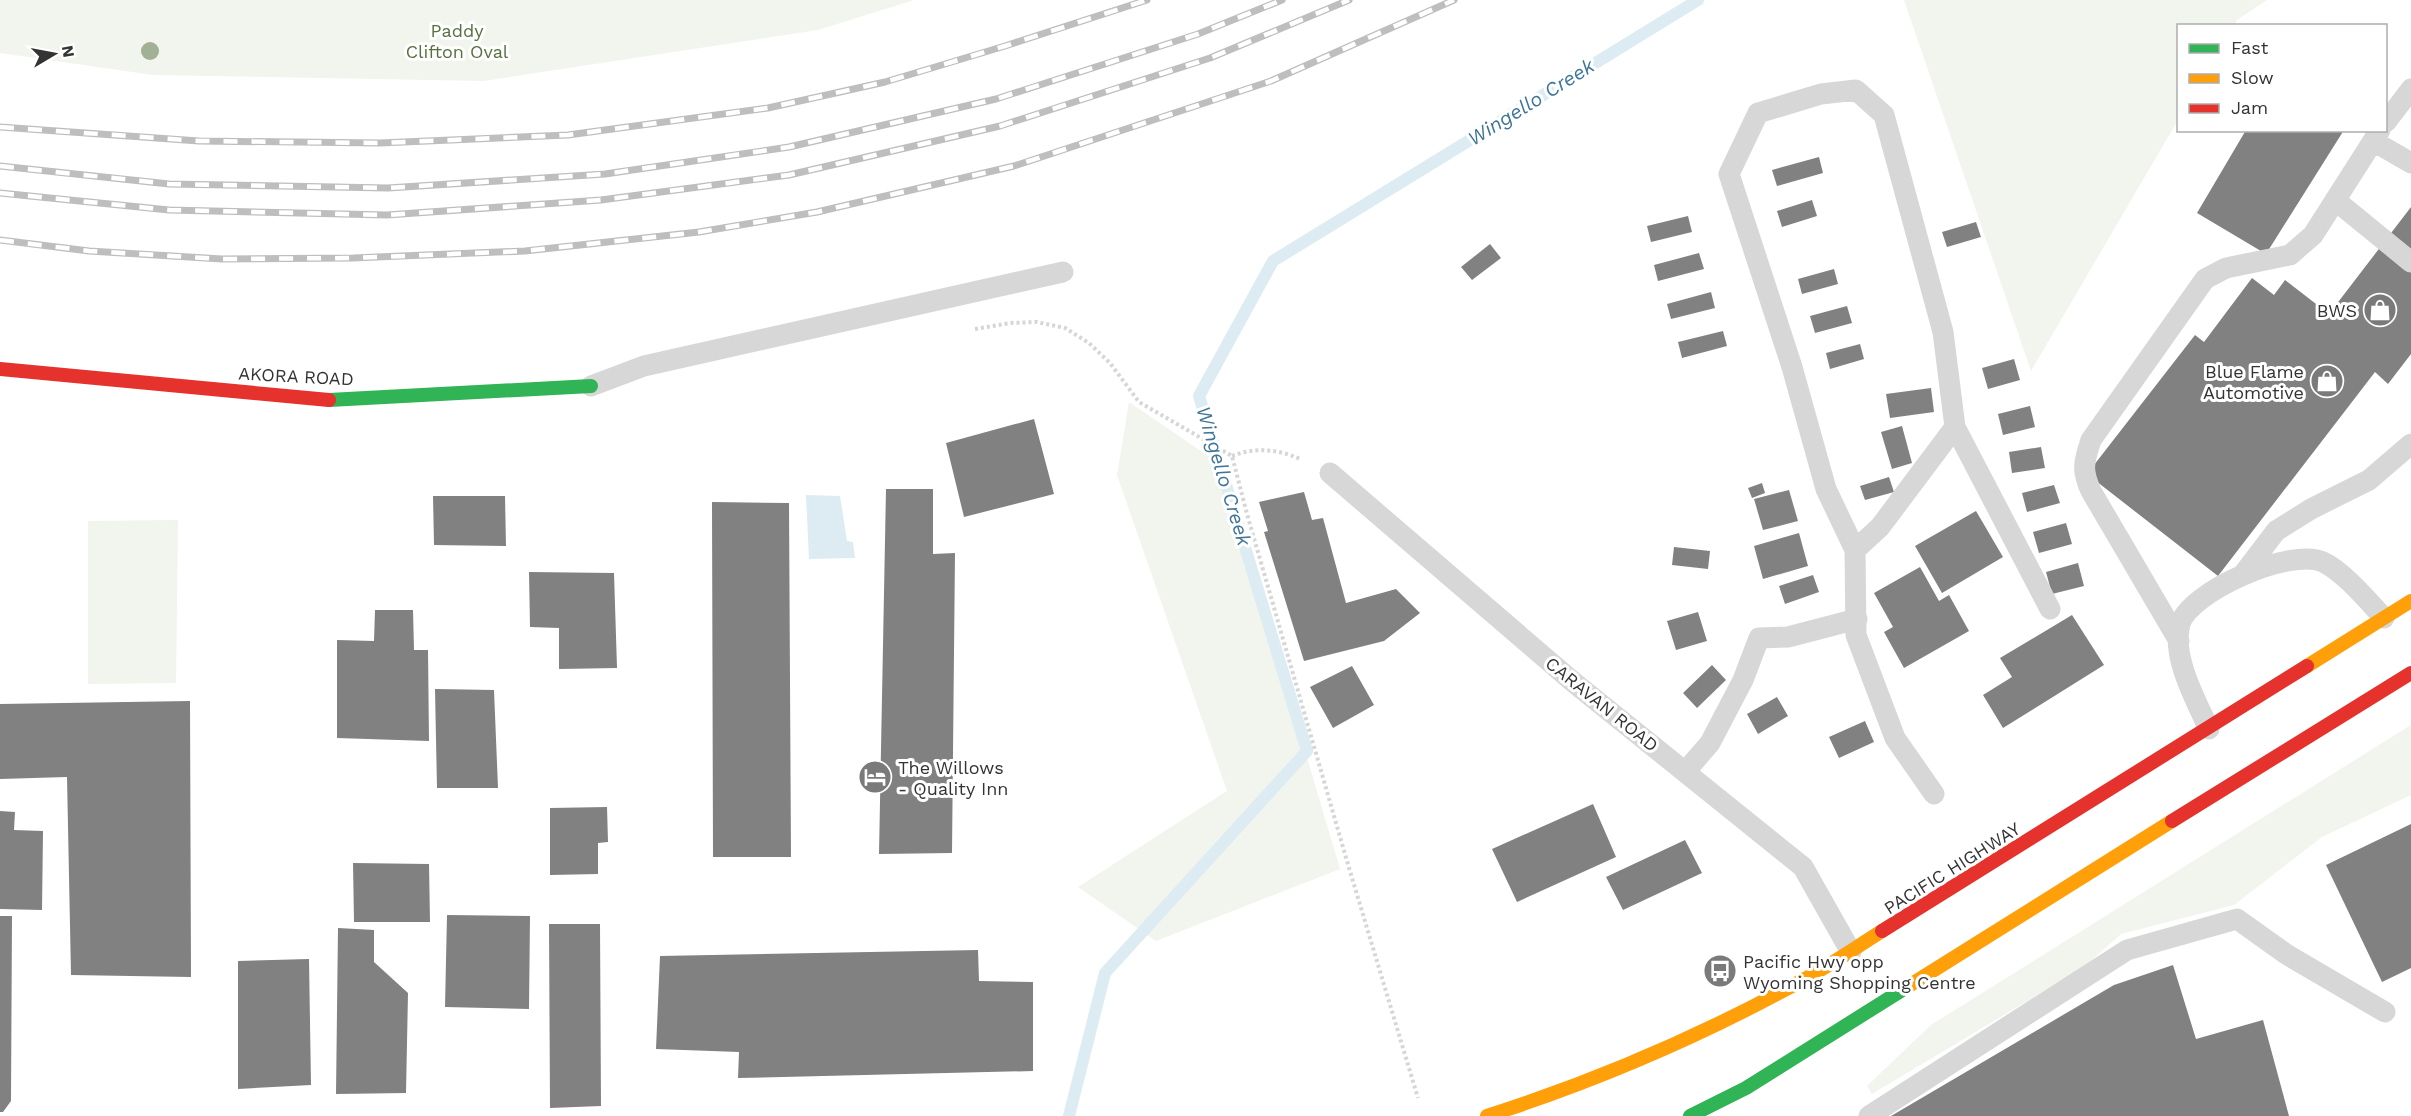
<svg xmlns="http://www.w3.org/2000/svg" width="2411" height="1116" font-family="'Work Sans',sans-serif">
<rect width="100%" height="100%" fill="#fff"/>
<path fill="#f1f5ed" d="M0,0h914l-96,30 -334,51 -331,-6 -153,-22z
M1904,0h363l-30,20 -3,5 -56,1v94l-147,251z
M1129,402l91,62 120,405 -184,72 -78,-54 149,-96 -110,-316z
M178,520l-2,163 -88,1v-163z
M2411,725v70l-89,42 -88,68 -113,29 -37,33 -212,127 -5,-8 64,-61z"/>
<path fill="#ddebf3" d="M806,495l34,1 7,45 6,1 2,16 -46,1z"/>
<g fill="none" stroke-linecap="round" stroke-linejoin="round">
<path stroke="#ddebf3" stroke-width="12" d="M1069,1116l36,-143 202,-222 -108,-355 74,-135 425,-261"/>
</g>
<path fill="#818181" d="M2246,130h98l-78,124 -69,-41z
M1819,157l4,16 -46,13 -5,-16z
M1812,200l5,16 -35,11 -5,-16z
M2411,207v147l-23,30 -13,-12 -157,204 -131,-102 108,-139 9,7 48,-64 22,17 11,-15 44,34z
M1688,216l4,16 -41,10 -4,-16z
M1976,222l5,15 -34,10 -5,-15z
M1490,244l11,14 -29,22 -11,-13z
M1699,253l5,16 -46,12 -4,-16z
M1834,269l4,15 -36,10 -4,-15z
M1711,292l4,16 -44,11 -4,-15z
M1847,306l5,17 -37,10 -5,-17z
M1723,331l4,15 -45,12 -4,-16z
M1860,344l4,15 -34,10 -4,-16z
M2014,359l6,21 -32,9 -6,-21z
M1931,388l3,24 -44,6 -4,-24z
M2030,406l5,21 -32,8 -5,-21z
M1034,419l20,75 -90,23 -18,-74z
M1902,426l10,37 -20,6 -11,-37z
M2041,447l4,21 -33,5 -3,-21z
M1889,477l5,15 -29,8 -5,-14z
M1762,483l3,10 -13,5 -4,-10z
M2054,485l6,18 -33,9 -5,-19z
M886,489h47v65l22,-1 -3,300 -73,1z
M1789,490l9,31 -35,9 -9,-31z
M1304,492l8,28 11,-2 23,85 50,-14 24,24 -36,28 -80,20 -40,-129 4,-1 -9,-29z
M433,496h72l1,50 -72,-1z
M712,502l77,1 2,354h-78z
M1976,511l27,46 -61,36 -27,-47z
M2066,523l6,21 -33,9 -6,-21z
M1799,533l9,33 -45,13 -9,-33z
M1674,547l36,4 -2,18 -36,-4z
M2078,563l6,23 -32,8 -6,-22z
M1920,567l19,34 10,-6 20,36 -65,37 -20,-36 9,-5 -19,-34z
M529,572l85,1 3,95 -58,1v-41l-29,-1z
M1813,575l6,17 -34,12 -6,-18z
M375,610h38l1,40h14l1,91 -92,-3v-98l37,1z
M1698,612l9,29 -31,9 -9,-29z
M2072,615l32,50 -101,63 -20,-33 29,-18 -12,-19z
M1712,665l14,15 -29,28 -14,-15z
M1352,666l22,39 -41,23 -23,-41z
M435,689l59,1 4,98h-61z
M1777,697l11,19 -30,18 -11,-20z
M190,701l1,276 -120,-2 -4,-198 -67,2v-75z
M1865,721l9,21 -35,16 -10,-21z
M1593,804l23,53 -99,45 -25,-53z
M607,807l1,35 -10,1v31l-48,1v-67z
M0,811l15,1 -1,18 29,1 -1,79 -42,-1z
M2411,824v144l-29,14 -56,-117z
M1685,840l17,33 -79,37 -17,-33z
M353,863l76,1 1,58h-76z
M447,915l83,1 -1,93 -84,-2z
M0,916h12l-1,185 -8,11h-3z
M549,924h51l1,182 -51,2z
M338,928l36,2v32l34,31 -2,100 -70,1z
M978,950l1,31 54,1v89l-295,7 1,-26 -83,-3 4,-93z
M309,959l2,126 -73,4v-128z
M2173,965l23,74 67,-19 26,96h-398l223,-131z"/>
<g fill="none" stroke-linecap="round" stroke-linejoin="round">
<path stroke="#d6d6d6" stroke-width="4" stroke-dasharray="3 3" stroke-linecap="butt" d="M975,329l35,-6 27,-1 28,6 24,15 21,20 29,39 93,54 15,58 102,354 69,230
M1232,456c23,-9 46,-7 68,3"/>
<path stroke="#d7d7d7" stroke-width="21" d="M2386,122l25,-33
M2373,141l38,22
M2335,200l76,62
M591,386l53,-20 419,-94
M1955,427l-75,100 -25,23 -29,-61 -34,-122 -63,-193 29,-61 63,-19 35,-4 28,25 59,217 12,95 95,182
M1330,473l242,208 231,186 48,85
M1855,550l1,85 39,103 39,56
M2244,573l32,-42 35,-22 58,-29 42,-36
M2179,641l-88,-150c-10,-22 -7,-29 0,-51l114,-161 21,-11 64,-13 23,-20 67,-105
M2209,729c-13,-28 -38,-73 -29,-105 10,-33 111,-77 143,-62 20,9 46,40 61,56
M1685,772l25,-29 33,-63 16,-42 29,-1 69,-18
M1869,1116l258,-166 110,-31 49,35 99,58"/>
<path stroke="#30b455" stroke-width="14" d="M329,400l262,-14
M1690,1116l56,-28 161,-101"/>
<path stroke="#ff9f0a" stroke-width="14" d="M2307,666l104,-65
M1907,987l265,-166
M1487,1116c109,-35 214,-80 314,-135 28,-15 54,-33 81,-50"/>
<path stroke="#e5322d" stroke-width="14" d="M0,369l329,31
M2172,821l239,-148
M1882,931l425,-265"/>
<defs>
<path id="rail" d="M0,127l199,14 181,2 188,-8 200,-27 117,-26 120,-36 142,-46
M0,166l169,18 219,4 217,-14 184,-27 207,-48 202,-65 84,-34
M0,193l169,17 218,5 214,-15 188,-25 211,-49 210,-68 139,-58
M0,240l89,11 133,8 131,-1 172,-7 174,-19 118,-20 197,-46 257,-85 183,-81"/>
</defs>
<use href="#rail" stroke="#bebebe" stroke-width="7"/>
<use href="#rail" stroke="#fff" stroke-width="4.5" stroke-dasharray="14" stroke-linecap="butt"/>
</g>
<circle fill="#a2b095" cx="150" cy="51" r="9"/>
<defs>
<symbol id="shop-disc" viewBox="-11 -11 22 22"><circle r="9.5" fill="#7a7a7a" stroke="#fff"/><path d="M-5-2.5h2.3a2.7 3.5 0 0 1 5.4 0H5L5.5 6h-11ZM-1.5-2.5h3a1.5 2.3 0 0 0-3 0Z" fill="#fff"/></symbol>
<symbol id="hotel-disc" viewBox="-11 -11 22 22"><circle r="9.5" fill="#7a7a7a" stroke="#fff"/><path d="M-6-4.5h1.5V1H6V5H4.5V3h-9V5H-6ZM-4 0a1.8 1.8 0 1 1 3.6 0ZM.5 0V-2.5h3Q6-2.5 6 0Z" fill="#fff"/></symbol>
<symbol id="bus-disc" viewBox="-11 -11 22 22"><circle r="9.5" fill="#7a7a7a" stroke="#fff"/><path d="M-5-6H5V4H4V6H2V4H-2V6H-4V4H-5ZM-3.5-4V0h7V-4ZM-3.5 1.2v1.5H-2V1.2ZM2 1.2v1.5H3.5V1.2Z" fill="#fff"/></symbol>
</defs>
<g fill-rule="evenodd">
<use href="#shop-disc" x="2361" y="291" width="38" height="38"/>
<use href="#shop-disc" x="2308" y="362" width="38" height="38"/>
<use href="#hotel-disc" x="856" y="758" width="38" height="38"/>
<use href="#bus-disc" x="1701" y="952" width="38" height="38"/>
</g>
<g text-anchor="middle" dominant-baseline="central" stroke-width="6" stroke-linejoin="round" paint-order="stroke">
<g font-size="18" fill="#56703f" stroke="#fff">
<text x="457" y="30">Paddy<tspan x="457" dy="21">Clifton Oval</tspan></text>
</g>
<g font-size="18" fill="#333" stroke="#fff" text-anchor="end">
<text x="2357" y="310">BWS</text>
<text x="2304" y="371">Blue Flame<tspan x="2304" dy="21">Automotive</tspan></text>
<text x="898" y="767" text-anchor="start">The Willows<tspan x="898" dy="21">- Quality Inn</tspan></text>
<text x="1743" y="961" text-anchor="start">Pacific Hwy opp<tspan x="1743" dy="21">Wyoming Shopping Centre</tspan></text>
</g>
<g font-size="18" fill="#333" stroke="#fff">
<text transform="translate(296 376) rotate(3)">AKORA ROAD</text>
<text transform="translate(1602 704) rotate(39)">CARAVAN ROAD</text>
<text transform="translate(1952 868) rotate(-32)">PACIFIC HIGHWAY</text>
</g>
<g font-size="20" font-style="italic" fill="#3f7597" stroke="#fff">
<text transform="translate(1531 102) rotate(-32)">Wingello Creek</text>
<text transform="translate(1224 476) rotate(73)">Wingello Creek</text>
</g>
</g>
<rect x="2177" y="24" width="210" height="108" fill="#ffffff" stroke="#adadad" stroke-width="1.5"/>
<rect x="2189" y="44" width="30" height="9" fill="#30b455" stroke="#adadad" stroke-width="1.5"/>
<text x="2231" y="54" font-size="18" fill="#333333">Fast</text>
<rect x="2189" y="74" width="30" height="9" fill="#ff9f0a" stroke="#adadad" stroke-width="1.5"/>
<text x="2231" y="84" font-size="18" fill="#333333">Slow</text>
<rect x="2189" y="104" width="30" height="9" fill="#e5322d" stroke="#adadad" stroke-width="1.5"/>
<text x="2231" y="114" font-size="18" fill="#333333">Jam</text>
<g transform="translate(54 54) rotate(80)" stroke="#ffffff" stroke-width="4.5" paint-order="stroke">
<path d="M0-4.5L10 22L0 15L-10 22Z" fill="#333333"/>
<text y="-9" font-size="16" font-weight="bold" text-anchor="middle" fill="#333333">N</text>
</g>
</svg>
